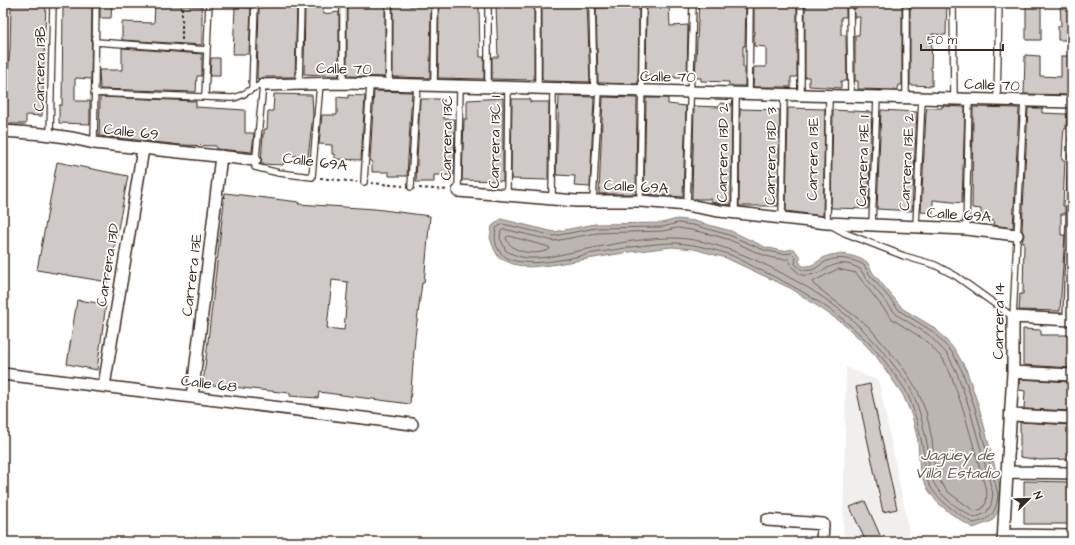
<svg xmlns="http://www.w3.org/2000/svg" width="1075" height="545" font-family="'Architects Daughter',sans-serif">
<rect width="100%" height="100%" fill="#fff"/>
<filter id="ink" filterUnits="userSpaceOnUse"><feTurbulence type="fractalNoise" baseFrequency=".025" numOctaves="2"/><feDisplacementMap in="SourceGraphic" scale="8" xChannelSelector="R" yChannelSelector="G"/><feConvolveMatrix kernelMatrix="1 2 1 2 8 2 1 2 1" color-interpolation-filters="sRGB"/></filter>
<g filter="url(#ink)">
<path fill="#f1efee" d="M846,367l33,14 32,161h-68z"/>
<path fill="#bcb6b3" stroke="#887e77" d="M501,219l53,13 41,-8 67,-1 15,-4 17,2 37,10 34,16 17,4 12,-2 7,9 -2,3 3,5c12,1 13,-4 23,-9 13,-6 29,-2 42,5l6,11 30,36 32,19 20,22 11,19 13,38 23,87 -2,14 -8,13 -19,7 -23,-15 -13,-11 -8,-11 -9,-17 -2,-33 -6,-25 -9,-21 -27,-39 -17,-18 -18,-16 -49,-33 -66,-31 -32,-9 -22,-2 -42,5 -79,13 -23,2 -15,-3 -14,-6 -5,-9 -4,-11 2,-12z"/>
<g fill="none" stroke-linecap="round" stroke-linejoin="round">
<path stroke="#6f625a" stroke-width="1" d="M678,223l15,2 36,10 35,15 18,4 10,-1 4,4 -1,7 7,6c15,2 14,-4 25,-9 12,-5 26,-2 37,4l6,10 30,36 32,20 20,21 10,19 13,37 23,86c-2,18 -6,26 -25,29 -19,-12 -42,-26 -48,-49 -2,-6 -1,-14 -1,-20 -4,-20 -8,-40 -16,-59 -4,-9 -12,-18 -18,-27 -36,-48 -82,-76 -136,-101 -9,-5 -19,-11 -29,-14 -17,-5 -35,-10 -54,-10 -25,1 -51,6 -77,10 -26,5 -108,29 -98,-25l7,-4 51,12 42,-8 66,-1z
M678,228c16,2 33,6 49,11 20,7 39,22 62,20l3,8 9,8c25,3 31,-22 59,-6l6,9 31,37 32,20 19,20 9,18 13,37 23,84 -2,11 -5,8 -12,5c-18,-11 -39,-24 -44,-45 -2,-6 -1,-13 -1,-19 -4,-21 -8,-42 -17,-62 -4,-9 -11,-18 -17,-25 -26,-36 -60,-65 -99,-86 -35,-20 -84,-43 -124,-43 -31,0 -64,7 -94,13 -16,3 -33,8 -49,7 -8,0 -16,-4 -23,-7l-6,-13 1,-7 3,-2 50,12 43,-8 65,-2z
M509,236l40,11 1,2c-12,7 -39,5 -44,-11z
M838,269l18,4 36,46 33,21 18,19 8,16 13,37 23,82 -1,9 -4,6 -8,2 -26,-19 -7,-9 -6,-12 -3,-32 -6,-27 -9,-23 -14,-21 -34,-41 -56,-43v-2z"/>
</g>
<path fill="#cfcac7" stroke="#3b2a1e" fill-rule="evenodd" d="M63,3h29l-1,76 -15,-1 -1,2v21h15v23l-31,-1v-18h3z
M100,3h12l-1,15h-11z
M261,3h36l-2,74h-30l-8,2 2,-71h2z
M305,3h18v11l16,-2v64l-35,-2z
M347,3h38v74l-38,-1z
M393,3h17v3h21l-1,72 -37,-1z
M439,3h40l1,54h4v22l-46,-1z
M501,3h33v77l-42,-1v-22h6l-2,-51h5z
M542,3h45l3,79 -46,-1 -2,-2z
M623,3l16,1 -1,80 -40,-1 -2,-75h21v-2h6z
M647,3h22l1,23 18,-1 -1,53h-12v-1l-9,-2 -20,1z
M699,3h47l-1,43h-2v21h2v19h-16v-4l-28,-1v-3h-6z
M754,3h43v74h-6v10h-38l1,-20h12v-20l-12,-1z
M805,3h41v14h-5v18h5l1,46h-6v7l-32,-2v-9h-4z
M854,3h48v82h-3l-1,5 -40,-1v-8h-3v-46h4l1,-18h-6z
M910,3h37l-1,32 -14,-1 -1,36h1v16l-22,-1z
M1026,3h15v37h-15z
M1060,3h12v37h-14v-14h3z
M11,4h35l-4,112 -16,-1v9h-19v-31h-1l4,-44z
M155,5l47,1v39l-80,-5v-18l32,1z
M235,7l16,1 -2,46h-16z
M122,48l80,6v22h-5l-1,16 -96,-3 -1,-19h23z
M1025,55l15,1v20l21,1v-21h11v39l-48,-1z
M211,58h9v18h-10z
M374,91l38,1 -5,84h-18v-4h-17v-11h-2z
M274,94l38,1 1,20 -5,42 -22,-2 -3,10 -22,-1 2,-30h1v-5h3l1,-18h5z
M348,95l17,1 -4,64 -26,-1v-5h-3v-9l-13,-1 3,-29h15v-18l11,1z
M559,96l35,1 -4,90 -16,-1 1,-10 -19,-1z
M100,97l96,4v6l49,3v23h9l-2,19 -36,-3v-3l-35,-1 -82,-9z
M603,97l34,1 -1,96h-37z
M503,98v83l-41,-1 2,-61h3v-19z
M646,98h22v6l18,2 -3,91 -39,-3z
M420,99h24v20h11l-1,56h-20v7h-18z
M512,99h18v3h19l-1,78 -37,-1z
M720,103l12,1 -1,101 -20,-3v-3h-19v-2l2,-91 26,1z
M942,106l23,1 -3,96 -29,-3v13l-12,-1 5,-99 1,-5h15z
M973,107l46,1 -6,120 -20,-3 1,-4h-13v-12l-9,-1z
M788,108l37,1 -2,107 -37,-5z
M1028,108h14v5l25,1 -1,15h-2l-1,11 -1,20h3l-2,46h2v8h-4v21h4l-5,76 -41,-1 1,-16h3l1,-52h-2l2,-7 -2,-5z
M740,109l40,1 -2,96h-39z
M833,110l39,2 -4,97 -37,-1z
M881,110l36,2 -5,99 -35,-2z
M57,162l71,14 -20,106 -71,-12z
M225,193l74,9 -1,2 77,5 55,7 -6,67h-2l-7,54 -5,67 -91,-12 -1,6 -15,-1 -13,-1v-3l-87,-9zM332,280l16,2 -4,48 -17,-2z
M77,300l29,4 -9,66 -30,-6z
M1023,329l18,1v5h31v33l-49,-3z
M1020,379l52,3v29l-48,-2 1,-18 -6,-1z
M870,384l27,125 -14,3 -27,-125z
M1020,422l52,3v34l-32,1 -20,-3z
M1024,481l48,1v42h-48z
M865,501l18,41h-17l-16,-35z"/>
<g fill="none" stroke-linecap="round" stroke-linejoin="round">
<defs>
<path id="lane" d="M488,3v84
M592,3l2,87
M850,3l1,93
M906,3v95
M953,3l1,96
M96,42l111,8
M343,83v-80
M299,84l2,-81
M389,85v-82
M434,86l1,-83
M252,88l3,-85
M538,88v-85
M94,93l138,5c13,-1 19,-12 31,-13l-8,82 24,6 33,4 8,-93
M749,94l1,-91
M801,95v-92
M829,96l-2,127 18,10 59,23 31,9 21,11 57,41
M205,97l4,-94
M997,100l2,-97
M50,135l3,-132
M94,143l2,-140
M364,182l6,-98
M411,187l6,-102
M458,191l2,-104
M507,195l1,-107
M552,200l1,-111
M593,201l6,-111
M640,201l3,-198
M687,205l6,-202
M735,213l1,-119
M782,218l2,-123
M872,225l5,-128
M916,226l6,-128
M966,229l3,-129
M1013,317l11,-216
M1066,320l6,-183"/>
<path id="street" d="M263,85l80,-2 729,19
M3,131c31,2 61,4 91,12l161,17
M458,191l118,10h64l47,4 32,6 108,12 139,6 51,6
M1013,372l59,3
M3,374l409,50
M104,386l39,-237
M192,397l29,-241
M1011,415l61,3
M1008,472l64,1
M767,520l56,4 -1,18
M1004,535l68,1
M1003,542l10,-170v-55l59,3"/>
</defs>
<use href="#lane" stroke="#3b2a1e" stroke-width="8"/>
<use href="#street" stroke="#3b2a1e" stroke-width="14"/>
<path stroke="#3b2a1e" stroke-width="2" stroke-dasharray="3 3" stroke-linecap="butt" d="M182,40v-37
M320,178l37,4
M371,183l32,3
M419,188l30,2"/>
<use href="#lane" stroke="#fff" stroke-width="5.5"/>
<use href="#street" stroke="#fff" stroke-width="11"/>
</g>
</g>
<g text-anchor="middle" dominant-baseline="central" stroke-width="3.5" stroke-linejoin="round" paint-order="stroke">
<g font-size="15" fill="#3b2a1e" stroke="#fff">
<text transform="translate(40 69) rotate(-89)">Carrera 13B</text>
<text transform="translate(344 69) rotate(1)">Calle 70</text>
<text transform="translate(668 77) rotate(1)">Calle 70</text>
<text transform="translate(992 85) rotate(2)">Calle 70</text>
<text transform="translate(131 132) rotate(6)">Calle 69</text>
<text transform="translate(447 138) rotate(-89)">Carrera 13C</text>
<text transform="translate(495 142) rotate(-89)">Carrera 13C 1</text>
<text transform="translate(723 153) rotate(-89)">Carrera 13D 2</text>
<text transform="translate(771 156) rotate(-89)">Carrera 13D 3</text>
<text transform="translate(813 159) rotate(-89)">Carrera 13E</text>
<text transform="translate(863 161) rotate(-88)">Carrera 13E 1</text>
<text transform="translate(315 162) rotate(7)">Calle 69A</text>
<text transform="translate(907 162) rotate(-87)">Carrera 13E 2</text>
<text transform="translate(636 187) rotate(3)">Calle 69A</text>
<text transform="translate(959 215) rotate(4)">Calle 69A</text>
<text transform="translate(108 265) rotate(-81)">Carrera 13D</text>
<text transform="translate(192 275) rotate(-83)">Carrera 13E</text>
<text transform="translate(999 321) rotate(-89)">Carrera 14</text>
<text transform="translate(209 384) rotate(7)">Calle 68</text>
</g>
<g font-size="16" font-style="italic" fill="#685b52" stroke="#fff">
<text x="957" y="455">Jagüey de<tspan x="957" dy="18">Villa Estadio</tspan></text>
</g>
</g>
<rect width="1075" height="545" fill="none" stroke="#fff" stroke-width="16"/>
<rect x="8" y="8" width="1059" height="529" fill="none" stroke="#3b2a1e" stroke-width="1.5" filter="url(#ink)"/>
<g transform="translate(1029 499) rotate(67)" stroke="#ffffff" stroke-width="3" paint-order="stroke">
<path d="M0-3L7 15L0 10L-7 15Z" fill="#3b2a1e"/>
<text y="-6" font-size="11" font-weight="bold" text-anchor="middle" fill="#3b2a1e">N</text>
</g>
<path d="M921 44v6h82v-6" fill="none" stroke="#3b2a1e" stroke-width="2"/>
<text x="927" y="44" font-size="12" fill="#3b2a1e" stroke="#ffffff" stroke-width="3" paint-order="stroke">50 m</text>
</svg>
